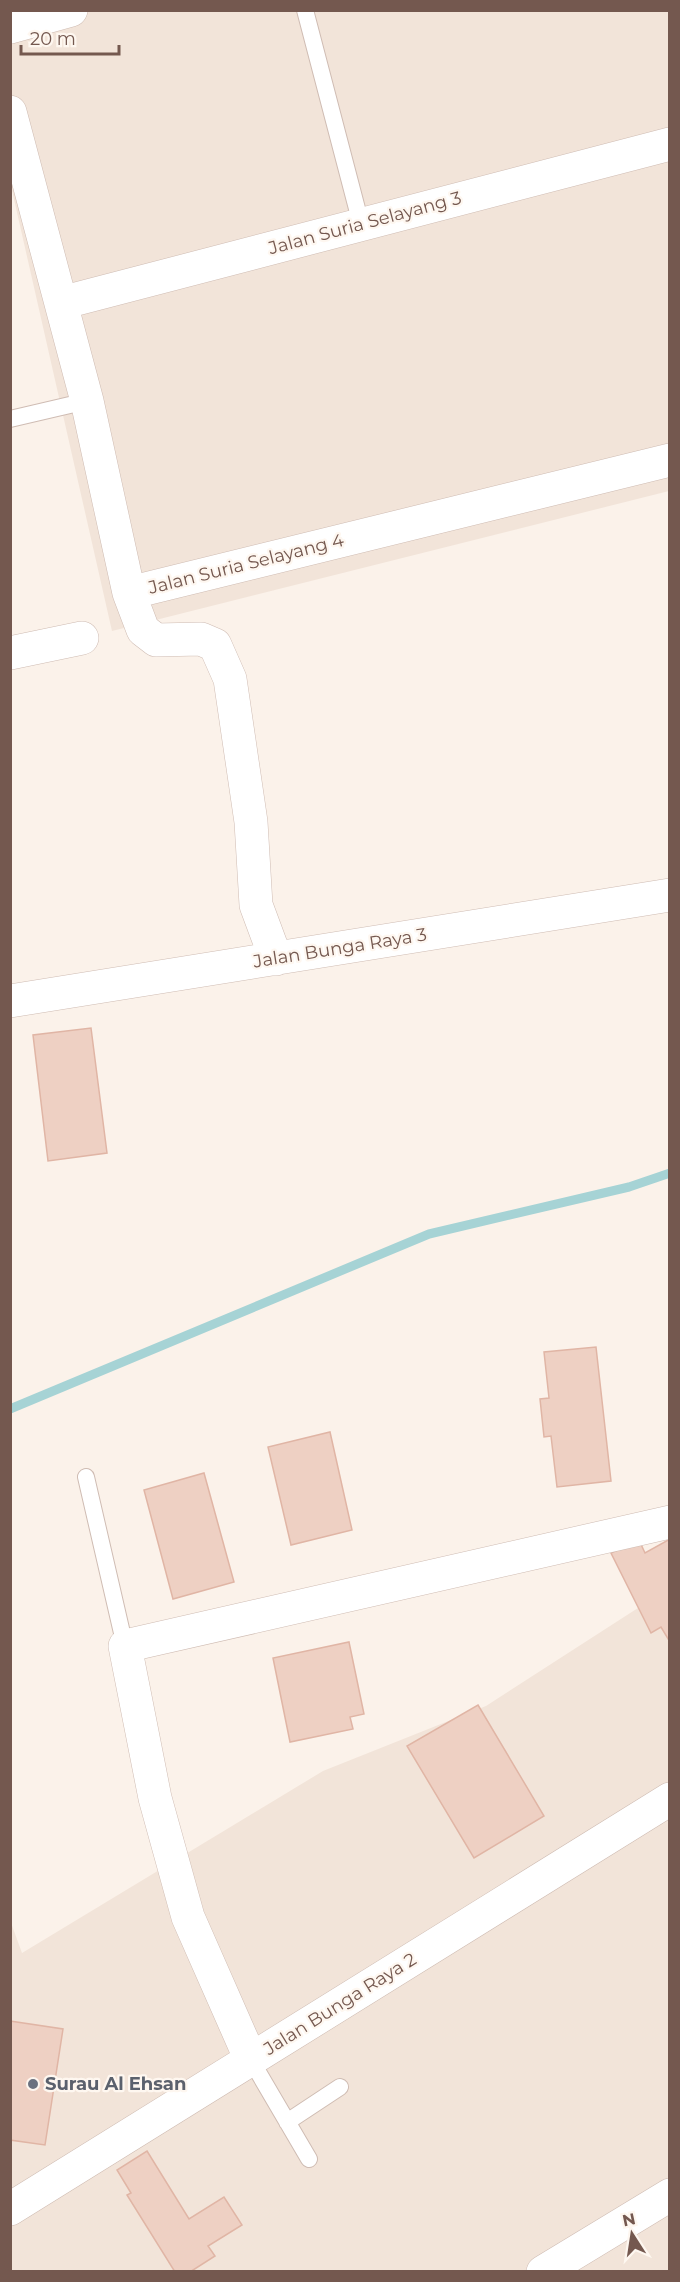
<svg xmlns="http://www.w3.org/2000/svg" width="680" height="2282" font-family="Montserrat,sans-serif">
<rect width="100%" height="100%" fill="#fbf2ea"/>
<path fill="#f2e4d9" d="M10,11h659v480l-557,140 -101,-445z
M669,1588v683h-658l-1,-351 12,33 301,-182 163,-65z"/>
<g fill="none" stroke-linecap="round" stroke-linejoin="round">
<path stroke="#a6d3d5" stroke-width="9" d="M10,1409l419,-175 200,-47 41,-14"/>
</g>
<path fill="#eed0c3" stroke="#e0b5a5" stroke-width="1.5" d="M91,1028l16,125 -59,8 -15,-126z
M596,1347l15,134 -54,6 -6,-51 -7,1 -4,-38 9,-1 -5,-46z
M330,1432l22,98 -61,15 -23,-98z
M204,1473l30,109 -61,17 -29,-109z
M670,1539v103l-9,-15 -10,6 -40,-80 28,-13 6,13z
M349,1642l15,72 -14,3 3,12 -63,13 -17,-84z
M478,1705l66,111 -70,42 -67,-112z
M10,2021l53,8 -18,116 -35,-5z
M147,2151l42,68 35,-22 18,28 -34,21 7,10 -25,16h-15l-48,-77 4,-2 -14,-23z"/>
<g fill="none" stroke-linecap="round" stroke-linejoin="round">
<defs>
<path id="lane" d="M305,10l56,214
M10,419l77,-18
M86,1477l39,169
M251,2060l58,99
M287,2122l53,-35"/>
<path id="street" d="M10,27l61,-17
M10,112l77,289 42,192 541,-133
M61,303l609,-159
M129,593l14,37 13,10 45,-1 14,6 15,34 21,143 5,83 20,54
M10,653l72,-15
M10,1001l660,-106
M251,2060l-63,-143 -33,-119 -30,-152 545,-124
M10,2209l660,-410
M543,2272l127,-77"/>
</defs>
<use href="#lane" stroke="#cfbcb3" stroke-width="18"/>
<use href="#street" stroke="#cfbcb3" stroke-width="34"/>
<use href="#lane" stroke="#fff" stroke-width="16"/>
<use href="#street" stroke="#fff" stroke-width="33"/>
</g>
<circle fill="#6b7280" stroke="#fef7f0" stroke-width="2" cx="33" cy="2084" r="6"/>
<g text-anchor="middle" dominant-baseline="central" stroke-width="4.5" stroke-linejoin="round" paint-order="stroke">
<g font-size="18" fill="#74584f" stroke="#fef7f0">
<text transform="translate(365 223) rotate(-15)">Jalan Suria Selayang 3</text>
<text transform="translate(246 564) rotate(-14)">Jalan Suria Selayang 4</text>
<text transform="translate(340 948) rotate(-9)">Jalan Bunga Raya 3</text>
<text transform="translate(340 2004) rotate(-32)">Jalan Bunga Raya 2</text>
</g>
<g font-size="18" font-weight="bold" fill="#5b616d" stroke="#fef7f0" text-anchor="start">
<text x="45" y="2084">Surau Al Ehsan</text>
</g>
</g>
<rect width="680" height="2282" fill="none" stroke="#74584f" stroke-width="24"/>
<g transform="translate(632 2234) rotate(348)" stroke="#fef7f0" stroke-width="4.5" paint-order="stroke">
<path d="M0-4.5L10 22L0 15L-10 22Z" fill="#74584f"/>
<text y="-9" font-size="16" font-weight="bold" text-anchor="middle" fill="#74584f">N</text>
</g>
<path d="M21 45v9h98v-9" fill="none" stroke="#74584f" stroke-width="3"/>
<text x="30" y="45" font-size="18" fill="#74584f" stroke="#fef7f0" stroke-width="4.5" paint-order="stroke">20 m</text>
</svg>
